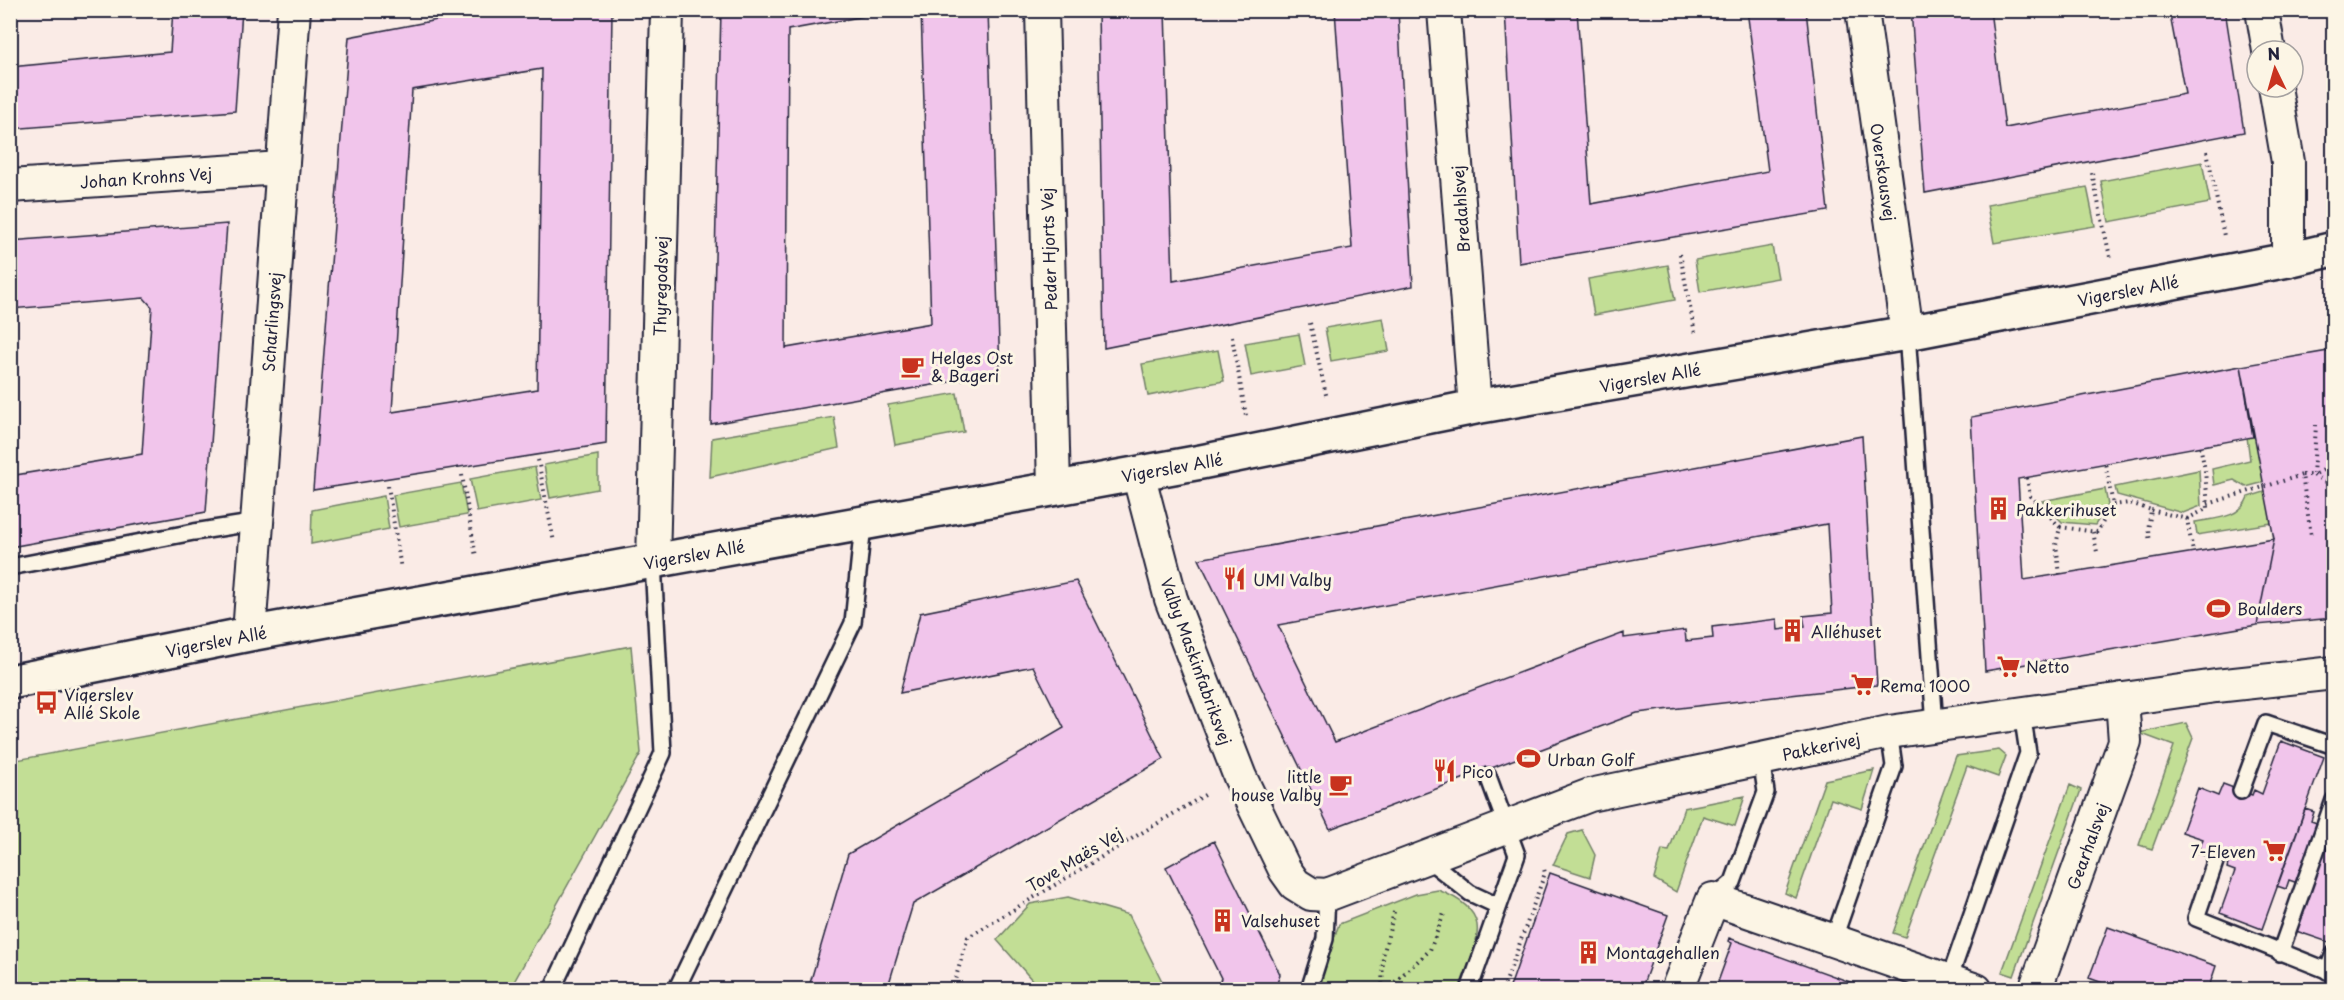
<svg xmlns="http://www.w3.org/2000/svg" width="2344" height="1000" font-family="'Playpen Sans',sans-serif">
<rect width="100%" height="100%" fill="#faebe6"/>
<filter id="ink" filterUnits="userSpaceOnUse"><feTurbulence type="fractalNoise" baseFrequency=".0167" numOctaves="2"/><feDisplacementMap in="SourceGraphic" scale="12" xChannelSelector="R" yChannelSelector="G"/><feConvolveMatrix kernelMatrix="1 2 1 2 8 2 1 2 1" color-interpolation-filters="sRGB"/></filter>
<g filter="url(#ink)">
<path fill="#c2de95" stroke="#728068" stroke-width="1.5" d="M2202,162l8,41 -101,19 -8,-41z
M2087,187l8,39 -101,17 -7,-38z
M1772,246l6,32 -78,14 -5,-32z
M1668,265l7,35 -81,15 -6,-36z
M1383,318l6,33 -58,10 -6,-33z
M1299,334l6,32 -54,10 -6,-33z
M1218,350l6,31 -76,15 -6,-32z
M957,393l7,39 -69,13 -7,-40z
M834,417l5,31 -129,29 2,-39z
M2261,435l49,26 -49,22 -15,4 -12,-7 -20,5 -2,-16 38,-9 -3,-23z
M598,455v34l-48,9 -6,-33z
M535,467l6,33 -64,12 -7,-33z
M2199,470l2,36 -18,7 -66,-18 -2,-8z
M461,483l6,32 -68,12 -6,-32z
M2287,485l16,33 -106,17 -2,-13c21,-4 45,-3 53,-25z
M2105,489l3,16 -13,20 -33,-3 -20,-21z
M384,496l5,33 -78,15 1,-34z
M631,646l10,107 -131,236h-499v-228z
M2186,723l7,15 -41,111 -13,-4 35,-99 -35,-13z
M1999,750l7,6 -8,21 -31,-11 -62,171 -12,-4 63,-177z
M1874,770l-12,39 -31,-10 -35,99 -11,-5 40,-113z
M2070,785l11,5 -67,186 -12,-4z
M1745,796l-10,30 -32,-10 -27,76 -22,-13 8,-29 7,1 15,-43z
M1582,830l13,25 -5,22 -37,-12 15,-31z
M1438,890c60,23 38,52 21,99l-143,1 23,-66 77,-30z
M1068,897l61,18 33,66 -20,8h-76l-33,-8 -36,-41 33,-36z"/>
<path fill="#f1c5eb" stroke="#22223b" stroke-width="1.5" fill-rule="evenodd" d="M173,10h69l-7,101 -225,18v-62l160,-15z
M489,10h123l-6,434 -293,46 36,-453zM542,69l-5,320 -145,23 20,-322z
M721,10h177l-110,20 -2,318 145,-25 -10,-313h67l12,363 -289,51z
M1098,10h67l8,271 179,-33 -17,-238h63l15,276 -309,62z
M1505,10h72l14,194 177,-33 -21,-161h59l22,201 -309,52z
M1911,10h79l15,118 180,-34 -16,-84h56l19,122 -319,61z
M227,224l-21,288 -196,35v-71l132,-22 10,-147 -8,-9 -134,11v-68z
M2334,350v268l-77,7 17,-86 -33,-173z
M2241,366l12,71 -235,42 6,101 250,-41 -17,86 -272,46 -14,-254z
M1862,436l15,249 -240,28 -307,116 -131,-270zM1827,524l5,89 -29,3 2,10 -27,4 -1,-11 -65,8 1,11 -27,3 -1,-11 -61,8v-5l-289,109 -57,-117z
M1076,581l88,178 -251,145 -26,86h-79l40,-136 216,-126 -31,-62 -133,27 20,-80z
M2281,741l43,16 -62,172 -42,-16 15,-42 -8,-3 1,-4 -30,-11 5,-14 -21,-7 16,-44 20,8 5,-12 29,11 2,-5 8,4z
M2305,809l9,3 -3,9 23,8v115l-38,-13 16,-43 -23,-8 -3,9 -9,-3z
M1214,841l66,133 -5,16h-59l5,-12 -55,-111z
M1550,873l118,42 -27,75h-132z
M2108,927l108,39 -8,24h-86l-33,-12z
M1729,938l143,52h-157l17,-47 -4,-2z"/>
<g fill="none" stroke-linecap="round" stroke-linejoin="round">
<defs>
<path id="lane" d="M1907,333l28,393
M10,567l184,-35 64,-10
M2241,791l25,-68 68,23
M1426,858l44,35 28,13
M2216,859l-20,59 138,55
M1713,899l20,-17 33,-90 -5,-33
M1833,941l61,-175 -5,-34
M2280,953l54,-153
M2327,971l7,-17
M1949,980l79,-227 -6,-40
M552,990l111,-237 -10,-191
M676,990l177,-367 10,-99
M1309,990l16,-51 2,-44
M1469,990l48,-135 -29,-79"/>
<path id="street" d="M1042,10l12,478
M1444,10l31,397
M1862,10l45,323
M2262,10l7,41
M2275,87l13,75v98
M10,186l271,-18
M1138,473l33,126 69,178 45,93 10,14 16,10 16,1 263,-100 299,-63 327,-46 118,-13
M653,562l14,-552
M249,634l45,-624
M1677,990l36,-91 263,91
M2035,990l90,-249 -3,-42"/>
<path id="secondary" d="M10,682l239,-48 952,-172 274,-55 432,-74 381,-73 46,-11"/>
</defs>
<use href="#lane" stroke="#22223b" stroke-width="20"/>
<use href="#street" stroke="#22223b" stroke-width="36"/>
<use href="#secondary" stroke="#22223b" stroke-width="38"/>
<path stroke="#22223b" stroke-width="4" stroke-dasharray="1.5 4.5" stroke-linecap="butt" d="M2207,151l17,85
M2092,173l18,84
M1680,254l15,79
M1310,323l17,76
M1232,337l14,79
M538,460l16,82
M2334,465l-21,10 21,12
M462,475l14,82
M2302,475h11l3,-50
M2027,478l3,18 30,31 -4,18 4,29
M388,486l13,83
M2208,504l94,-29 9,60
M2113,505l17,-2 21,7 -3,20 2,11
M2151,510l36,9 6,33
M2187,519l21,-11 -3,-38 -5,-25
M2060,527l37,5 16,-27 -8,-42
M2093,532l4,20
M952,990l16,-53 240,-144
M1382,990l1,-34 12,-48
M1386,990l44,-40 15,-39
M1503,990l42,-117 -1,-4"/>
<use href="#lane" stroke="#fcf5e5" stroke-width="15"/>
<use href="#street" stroke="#fcf5e5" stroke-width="32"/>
<use href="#secondary" stroke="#fcf5e5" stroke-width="33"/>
</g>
</g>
<defs>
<symbol id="cafe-bare" viewBox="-9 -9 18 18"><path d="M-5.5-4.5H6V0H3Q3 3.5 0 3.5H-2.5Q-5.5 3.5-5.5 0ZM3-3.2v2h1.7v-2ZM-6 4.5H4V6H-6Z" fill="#c8321e" stroke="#fcf5e5" stroke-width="2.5" paint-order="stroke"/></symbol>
<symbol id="building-bare" viewBox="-9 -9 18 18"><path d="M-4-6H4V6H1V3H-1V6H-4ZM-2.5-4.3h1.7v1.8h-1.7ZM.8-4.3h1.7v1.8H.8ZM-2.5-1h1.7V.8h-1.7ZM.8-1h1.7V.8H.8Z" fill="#c8321e" stroke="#fcf5e5" stroke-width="2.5" paint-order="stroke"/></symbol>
<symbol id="restaurant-bare" viewBox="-9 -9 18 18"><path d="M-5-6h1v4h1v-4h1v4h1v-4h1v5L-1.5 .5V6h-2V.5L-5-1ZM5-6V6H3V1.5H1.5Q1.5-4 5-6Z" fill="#c8321e" stroke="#fcf5e5" stroke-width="2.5" paint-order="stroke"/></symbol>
<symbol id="stadium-bare" viewBox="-9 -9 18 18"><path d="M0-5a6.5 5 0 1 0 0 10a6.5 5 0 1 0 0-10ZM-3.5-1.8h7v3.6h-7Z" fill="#c8321e" stroke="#fcf5e5" stroke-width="2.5" paint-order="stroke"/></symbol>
<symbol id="supermarket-bare" viewBox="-9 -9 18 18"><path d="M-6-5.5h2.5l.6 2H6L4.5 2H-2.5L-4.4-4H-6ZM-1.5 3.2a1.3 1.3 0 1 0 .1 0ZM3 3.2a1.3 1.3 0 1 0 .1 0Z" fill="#c8321e" stroke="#fcf5e5" stroke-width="2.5" paint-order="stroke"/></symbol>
<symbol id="bus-bare" viewBox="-9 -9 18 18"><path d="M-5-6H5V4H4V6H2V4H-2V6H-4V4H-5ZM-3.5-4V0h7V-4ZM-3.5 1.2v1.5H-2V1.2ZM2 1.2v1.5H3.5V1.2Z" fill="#c8321e" stroke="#fcf5e5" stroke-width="2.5" paint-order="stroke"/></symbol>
</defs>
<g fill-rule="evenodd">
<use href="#cafe-bare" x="896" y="350" width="33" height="33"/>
<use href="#building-bare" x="1982" y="492" width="33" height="33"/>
<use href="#restaurant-bare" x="1218" y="562" width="33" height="33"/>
<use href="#stadium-bare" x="2202" y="592" width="33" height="33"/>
<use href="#building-bare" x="1776" y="614" width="33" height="33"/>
<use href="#supermarket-bare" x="1992" y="650" width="33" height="33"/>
<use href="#supermarket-bare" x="1846" y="668" width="33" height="33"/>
<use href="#bus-bare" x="30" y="686" width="33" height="33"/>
<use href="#stadium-bare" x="1512" y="742" width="33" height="33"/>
<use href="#restaurant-bare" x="1428" y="754" width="33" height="33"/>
<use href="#cafe-bare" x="1324" y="768" width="33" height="33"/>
<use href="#supermarket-bare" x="2258" y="834" width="33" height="33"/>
<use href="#building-bare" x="1206" y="904" width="33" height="33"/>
<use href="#building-bare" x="1572" y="936" width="33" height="33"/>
</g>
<g text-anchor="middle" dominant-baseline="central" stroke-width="6" stroke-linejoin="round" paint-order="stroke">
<g font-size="16" fill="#22223b" stroke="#fcf5e5">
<text transform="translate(1884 172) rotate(82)">Overskousvej</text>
<text transform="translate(146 177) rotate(-4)">Johan Krohns Vej</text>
<text transform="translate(1460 209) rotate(-94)">Bredahlsvej</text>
<text transform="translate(1048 249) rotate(-92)">Peder Hjorts Vej</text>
<text transform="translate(660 286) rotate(-89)">Thyregodsvej</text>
<text transform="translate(2128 290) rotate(-11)">Vigerslev Allé</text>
<text transform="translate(271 322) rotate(-86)">Scharlingsvej</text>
<text transform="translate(1650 377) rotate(-10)">Vigerslev Allé</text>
<text transform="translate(1172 467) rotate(-10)">Vigerslev Allé</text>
<text transform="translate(694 554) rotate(-10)">Vigerslev Allé</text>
<text transform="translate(216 641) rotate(-11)">Vigerslev Allé</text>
<text transform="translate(1197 661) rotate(70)">Valby Maskinfabriksvej</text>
<text transform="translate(1821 746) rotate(-12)">Pakkerivej</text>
<text transform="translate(2087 846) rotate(-70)">Gearhalsvej</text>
<text transform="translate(1074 859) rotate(-31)">Tove Maës Vej</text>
</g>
<g font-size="16" fill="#22223b" stroke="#fcf5e5" text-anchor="start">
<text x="931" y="357">Helges Ost<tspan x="931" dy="18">&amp; Bageri</tspan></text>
<text x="2016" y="509">Pakkerihuset</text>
<text x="1253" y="579">UMI Valby</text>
<text x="2237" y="608">Boulders</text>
<text x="1811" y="631">Alléhuset</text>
<text x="2026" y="666">Netto</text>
<text x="1880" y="685">Rema 1000</text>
<text x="64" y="694">Vigerslev<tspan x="64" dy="18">Allé Skole</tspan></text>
<text x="1547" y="759">Urban Golf</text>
<text x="1462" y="771">Pico</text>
<text x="1322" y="776" text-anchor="end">little<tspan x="1322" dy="18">house Valby</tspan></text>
<text x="2256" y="851" text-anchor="end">7-Eleven</text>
<text x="1241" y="920">Valsehuset</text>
<text x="1606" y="952">Montagehallen</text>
</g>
</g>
<rect width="2344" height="1000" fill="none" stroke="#fcf5e5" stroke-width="36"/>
<rect x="18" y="18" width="2308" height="964" fill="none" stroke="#22223b" stroke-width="2" filter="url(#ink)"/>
<g transform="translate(2275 69) rotate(355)"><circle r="28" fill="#fcf5e5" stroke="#a5a1a1" stroke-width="1.5"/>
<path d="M0-4.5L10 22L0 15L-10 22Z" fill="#c8321e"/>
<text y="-9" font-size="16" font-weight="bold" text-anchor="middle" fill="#22223b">N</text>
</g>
</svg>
